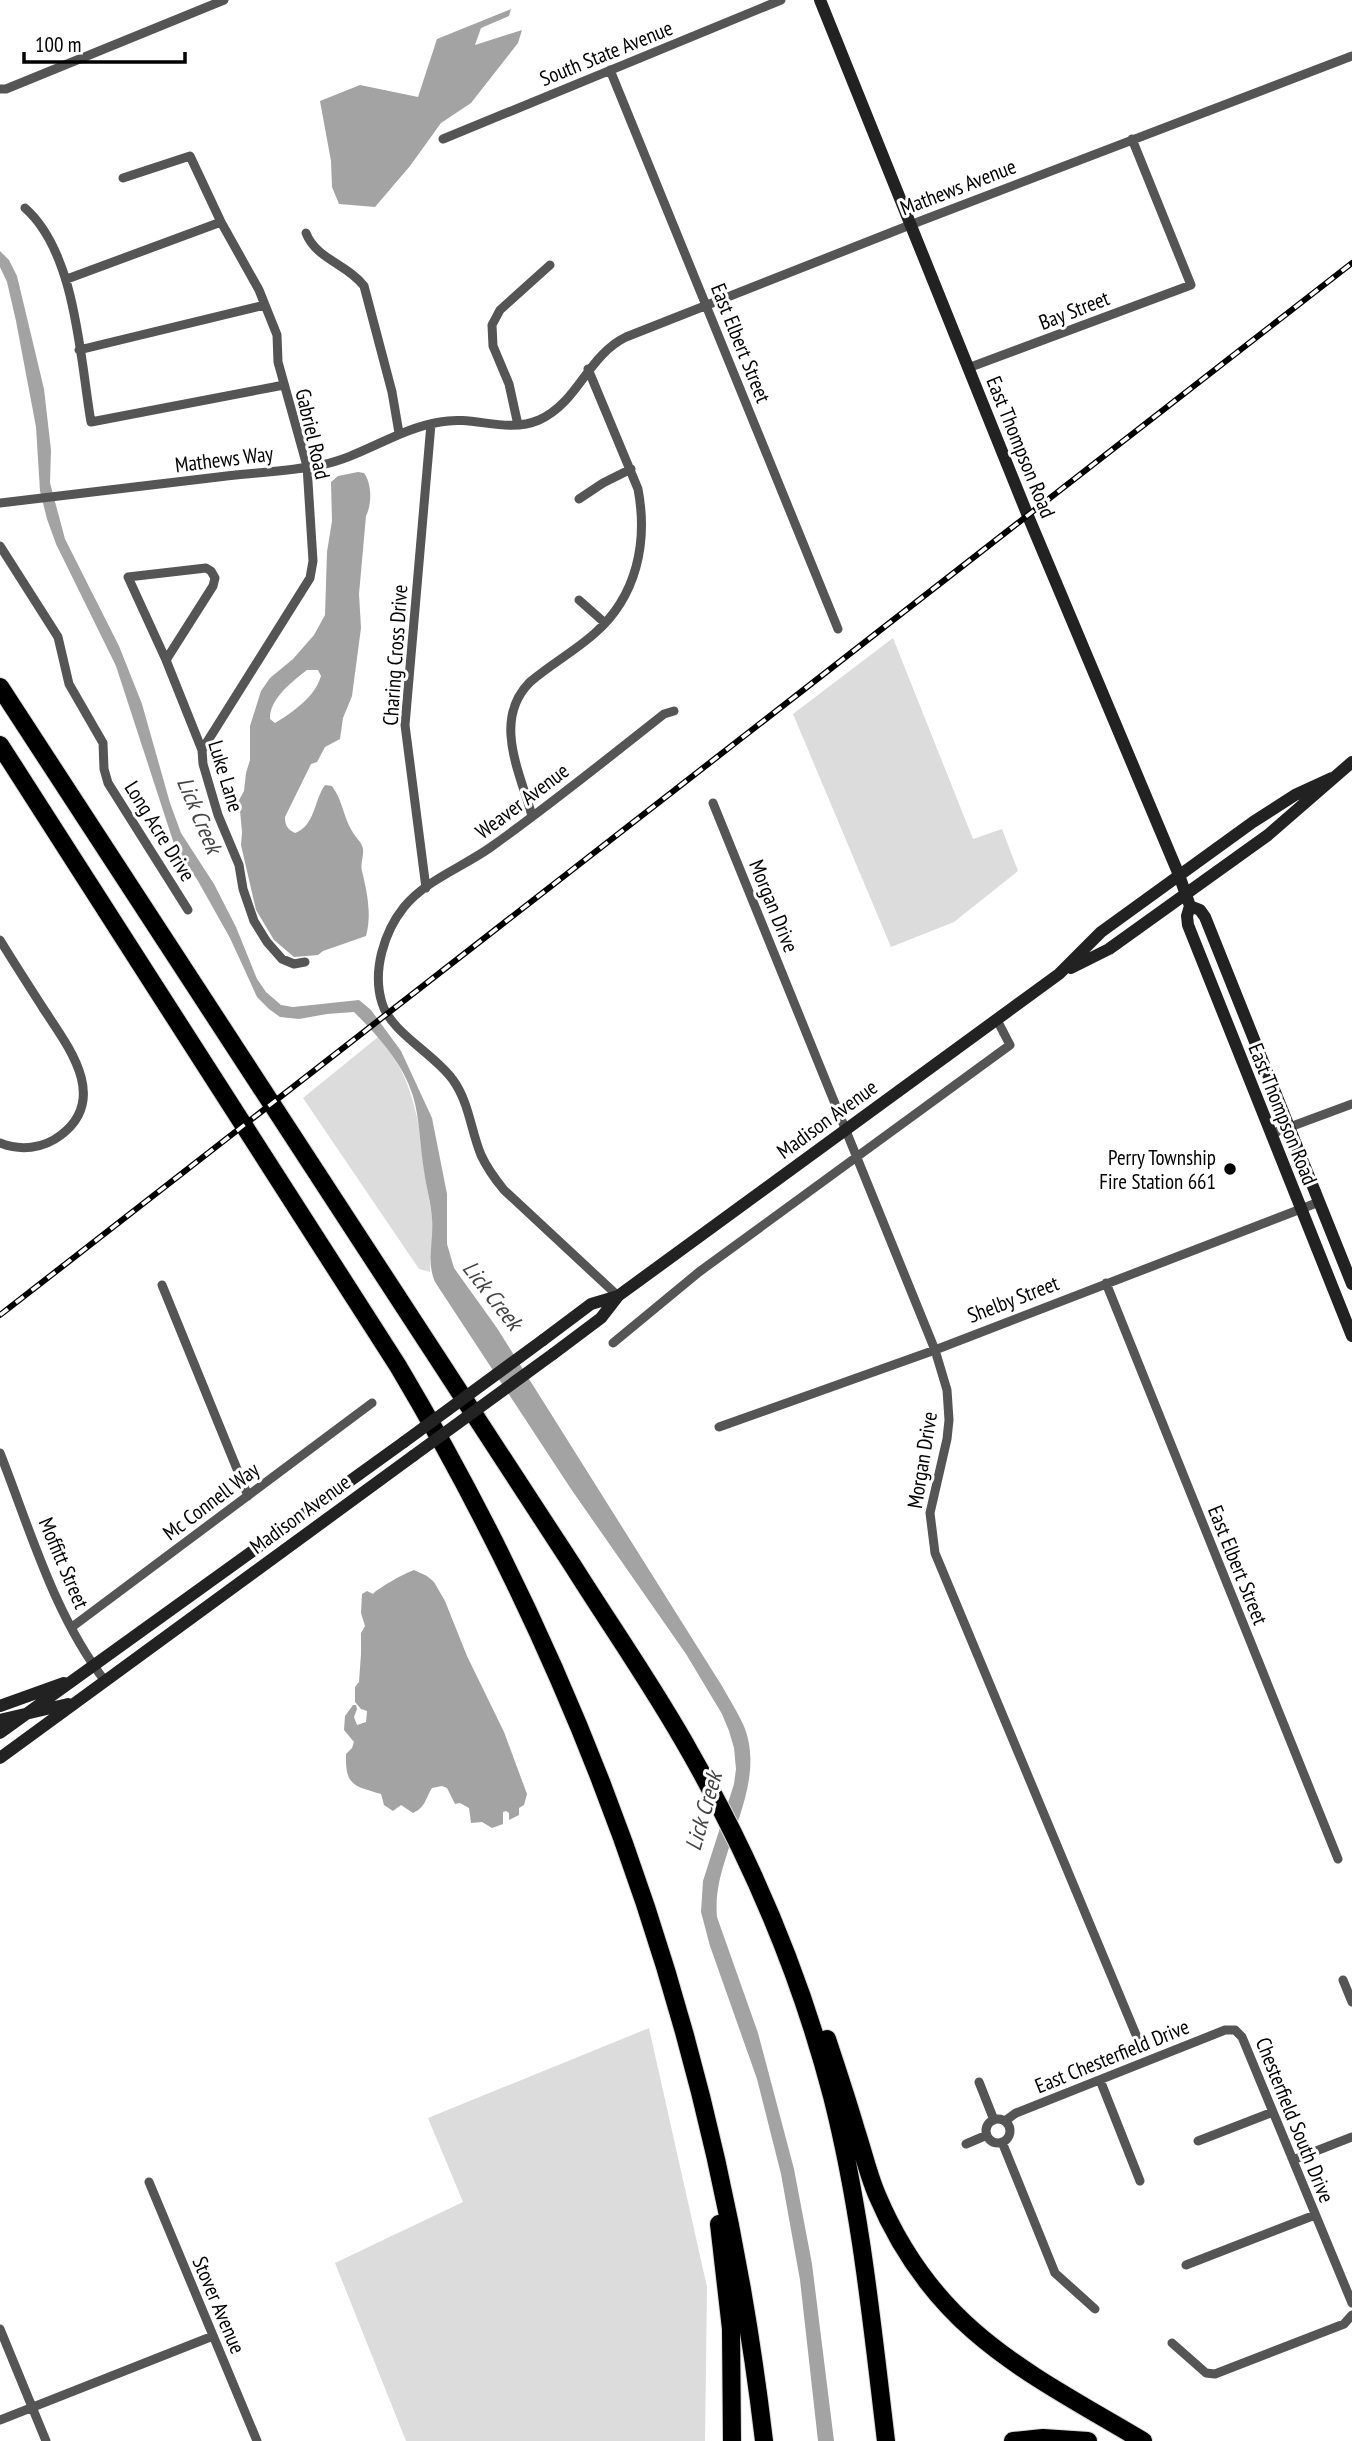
<svg xmlns="http://www.w3.org/2000/svg" width="1352" height="2441" font-family="'PT Sans Narrow',sans-serif">
<rect width="100%" height="100%" fill="#fff"/>
<path fill="#dcdcdc" d="M893,638l80,201 29,-10 16,42 -64,51 -63,25 -98,-233z
M378,1037c29,29 39,73 45,113 1,7 0,14 1,21 3,20 8,38 9,58 1,14 -3,28 -3,43l-11,-3 -116,-171z
M649,2028l58,259 -2,154h-299l-71,-178 128,-61 -35,-84z"/>
<path fill="#a3a3a3" fill-rule="evenodd" d="M511,9l-2,7 -28,12 -6,17 47,-15 -4,13 -47,60 -30,20 -31,43 -35,41 -36,-3 -7,-17 -1,-26 -11,-60 40,-16 58,12 19,-58z
M0,251l9,9 8,16 27,113 7,61 -1,33 15,56 54,107 23,58 28,99 11,30 33,51 22,43 21,52 9,13 15,13 12,2 66,-7 12,10 30,41 31,67 15,76v50l7,24 43,60 225,358c7,13 15,25 21,38 19,43 -3,89 -16,130 -7,22 -12,40 -10,63l41,116 36,136 18,95 22,177h-16l-18,-161 -19,-106 -24,-95 -47,-133 -9,-34 2,-31 31,-97 2,-15 -2,-21 -5,-17 -7,-17 -36,-60 -115,-165 -136,-207c-9,-21 -1,-41 -3,-63 -1,-17 -6,-32 -8,-48 -4,-25 -4,-51 -11,-75 -10,-33 -35,-60 -59,-84l-27,2 -28,5 -19,-2 -11,-8 -12,-12 -27,-59 -32,-57 -24,-37 -58,-178 -60,-122 -9,-25 -7,-28 -4,-64 -20,-106 -9,-39 -7,-15z
M358,472l6,1c8,11 8,31 2,43l-7,78 2,34 -9,68 -9,22 -3,21 -15,8 -8,15 -6,2 -26,53c0,8 2,12 10,16 20,-7 19,-33 30,-48l7,1c11,15 11,30 20,45 3,6 10,11 11,18 1,7 -3,15 -1,22 5,21 10,43 4,65l-43,15 -5,4 -24,2 -20,-17 -18,-30 -15,-65 1,-13 -3,-32 5,-9 2,-18 4,-13v-34l11,-35 9,-13 23,-19 21,-24 11,-20 2,-63 5,-31 -1,-39 7,-6zM307,670h11l3,6c-6,21 -28,36 -46,47l-5,-4c-1,-20 23,-38 37,-49z
M414,1570l13,6 7,6 11,19 22,55 37,76 23,62 -3,11 -5,3v7l-10,5v-7l-3,-2 -3,1v12l-11,4 -10,-6 -11,1 -2,-15 -9,-5 -5,1 -8,-16 -5,-2 -10,2c-7,11 -6,19 -19,25l-12,-8 -8,6 -9,-6 -3,-11c-27,-8 -36,-8 -35,-40l6,-6 2,-6 -10,-12 1,-14 8,-11h3l1,4 -3,8 3,8 9,-3 1,-11 -6,-2 -6,-7v-15l4,-5 2,-28v-21l4,-7 -4,-13 1,-19 5,-3 6,3c5,-6 32,-21 41,-24z"/>
<g fill="none" stroke-linecap="round" stroke-linejoin="round">
<defs>
<path id="highway" d="M0,687l573,879c39,62 82,123 118,188 61,107 110,223 141,342 29,114 40,229 54,345
M0,745l398,621c198,333 321,690 366,1075
M827,2039c10,30 20,60 29,91 7,21 12,44 21,65 57,135 148,176 266,246
M719,2224l12,105 1,112
M1013,2441l30,-3 45,3"/>
</defs>
<use href="#highway" stroke="#dbdbdb" stroke-width="20"/>
<path stroke="#555" stroke-width="9" d="M610,70l228,559
M0,89h6l218,-89
M443,139l338,-139
M123,178l67,-22 31,66 38,68 18,45 1,27 29,104 6,95 -3,17 -108,172
M25,208c51,45 55,150 66,214l193,-37
M306,233c10,26 41,31 58,53l28,106 7,41
M67,279l154,-57
M79,350l186,-45
M968,368l223,-83 -59,-146
M518,425l-9,-41 -16,-38 -1,-21 8,-15 50,-45
M579,499l24,-16 28,-14
M0,503c70,-8 140,-17 210,-25 37,-5 75,-6 111,-13 41,-8 76,-36 119,-43 34,-7 66,12 99,-2 39,-17 48,-64 87,-83l284,-112 442,-169
M0,546l58,91 11,47 34,59 1,26 4,14 80,127
M579,600l26,23
M166,660l47,-74 2,-8 -4,-7 -5,-3 -78,9 38,83 36,90 1,14 15,51 21,50 4,24 11,32 13,21 15,17 12,5 11,-2
M713,803l222,547 12,40 2,30 -2,19 -17,74 5,40 204,489
M532,816c-12,-44 -40,-96 -2,-134 21,-18 45,-31 65,-49 42,-37 53,-91 43,-144l-50,-120
M426,888l-21,-163 26,-301
M0,940c14,23 29,46 43,68 24,37 67,90 18,127 -18,14 -41,16 -61,8
M1271,1134l81,-30
M1106,1283l232,576
M162,1285l86,211
M618,1296l-114,-106c-9,-11 -17,-22 -23,-35 -10,-24 -12,-53 -28,-75 -18,-26 -62,-47 -71,-77 -10,-32 2,-71 22,-96 22,-27 59,-40 87,-60 59,-42 116,-88 173,-133l10,-3
M613,1343l86,-71 311,-227 -13,-25
M719,1427l216,-77 384,-148
M0,1453c30,76 54,162 105,228
M72,1627l300,-224
M1343,1980l9,22
M1100,2080l40,101
M979,2082l15,38
M986 2131a12 12 0 1 1 24 0a12 12 0 1 1-24 0Z
M1005,2121l11,-8 209,-83h10l7,7 110,266
M1198,2141l75,-29
M1002,2142l53,131 40,36
M966,2144l21,-9
M1293,2160l59,-23
M149,2182l108,259
M1186,2265l129,-50
M0,2329l46,112
M1172,2343l34,30 9,1 129,-50 8,-9
M0,2420l213,-84"/>
<path stroke="#222" stroke-width="12" d="M820,0l208,516 151,359 11,31 -3,10 1,9 164,411
M1190,906l10,4 5,7 147,367
M1071,968l38,-19 159,-114 84,-73
M543,1340l48,-36 27,-8
M553,1354l48,-36 17,-22 441,-322 42,-42 152,-110 42,-27 37,-17
M0,1706l64,-23
M0,1720l68,-16
M0,1733l404,-291
M0,1758l413,-302"/>
<use href="#highway" stroke="#000" stroke-width="18"/>
<defs>
<path id="rail" d="M0,1315l1352,-1052"/>
</defs>
<use href="#rail" stroke="#000" stroke-width="6"/>
<use href="#rail" stroke="#fff" stroke-width="3.5" stroke-dasharray="10" stroke-linecap="butt"/>
<path stroke="#222" stroke-width="12" d="M404,1442l139,-102
M413,1456l140,-102"/>
</g>
<circle fill="#000" stroke="#fff" stroke-width="2.5" cx="1230" cy="1169" r="7"/>
<g text-anchor="middle" dominant-baseline="central" stroke-width="6" stroke-linejoin="round" paint-order="stroke">
<g font-size="21" fill="#000" stroke="#fff">
<text transform="translate(606 53) rotate(-22)">South State Avenue</text>
<text transform="translate(958 187) rotate(-21)">Mathews Avenue</text>
<text transform="translate(1074 310) rotate(-21)">Bay Street</text>
<text transform="translate(741 343) rotate(68)">East Elbert Street</text>
<text transform="translate(313 434) rotate(77)">Gabriel Road</text>
<text transform="translate(1021 447) rotate(68)">East Thompson Road</text>
<text transform="translate(224 459) rotate(-7)">Mathews Way</text>
<text transform="translate(395 655) rotate(-86)">Charing Cross Drive</text>
<text transform="translate(226 776) rotate(73)">Luke Lane</text>
<text transform="translate(522 801) rotate(-37)">Weaver Avenue</text>
<text transform="translate(160 831) rotate(58)">Long Acre Drive</text>
<text transform="translate(774 906) rotate(68)">Morgan Drive</text>
<text transform="translate(1283 1114) rotate(68)">East Thompson Road</text>
<text transform="translate(827 1119) rotate(-36)">Madison Avenue</text>
<text transform="translate(1013 1299) rotate(-21)">Shelby Street</text>
<text transform="translate(922 1460) rotate(-81)">Morgan Drive</text>
<text transform="translate(211 1501) rotate(-37)">Mc Connell Way</text>
<text transform="translate(300 1514) rotate(-36)">Madison Avenue</text>
<text transform="translate(64 1563) rotate(67)">Moffitt Street</text>
<text transform="translate(1238 1565) rotate(68)">East Elbert Street</text>
<text transform="translate(1112 2056) rotate(-22)">East Chesterfield Drive</text>
<text transform="translate(1295 2120) rotate(68)">Chesterfield South Drive</text>
<text transform="translate(219 2305) rotate(67)">Stover Avenue</text>
</g>
<g font-size="21" fill="#000" stroke="#fff" text-anchor="end">
<text x="1216" y="1157">Perry Township<tspan x="1216" dy="24">Fire Station 661</tspan></text>
</g>
<g font-size="23" font-style="italic" fill="#444" stroke="#fff">
<text transform="translate(200 815) rotate(67)">Lick Creek</text>
<text transform="translate(493 1295) rotate(52)">Lick Creek</text>
<text transform="translate(703 1811) rotate(-74)">Lick Creek</text>
</g>
</g>
<path d="M24 52v10h161v-10" fill="none" stroke="#000000" stroke-width="3.5"/>
<text x="35" y="52" font-size="21" fill="#000000" stroke="#ffffff" stroke-width="5" paint-order="stroke">100 m</text>
</svg>
